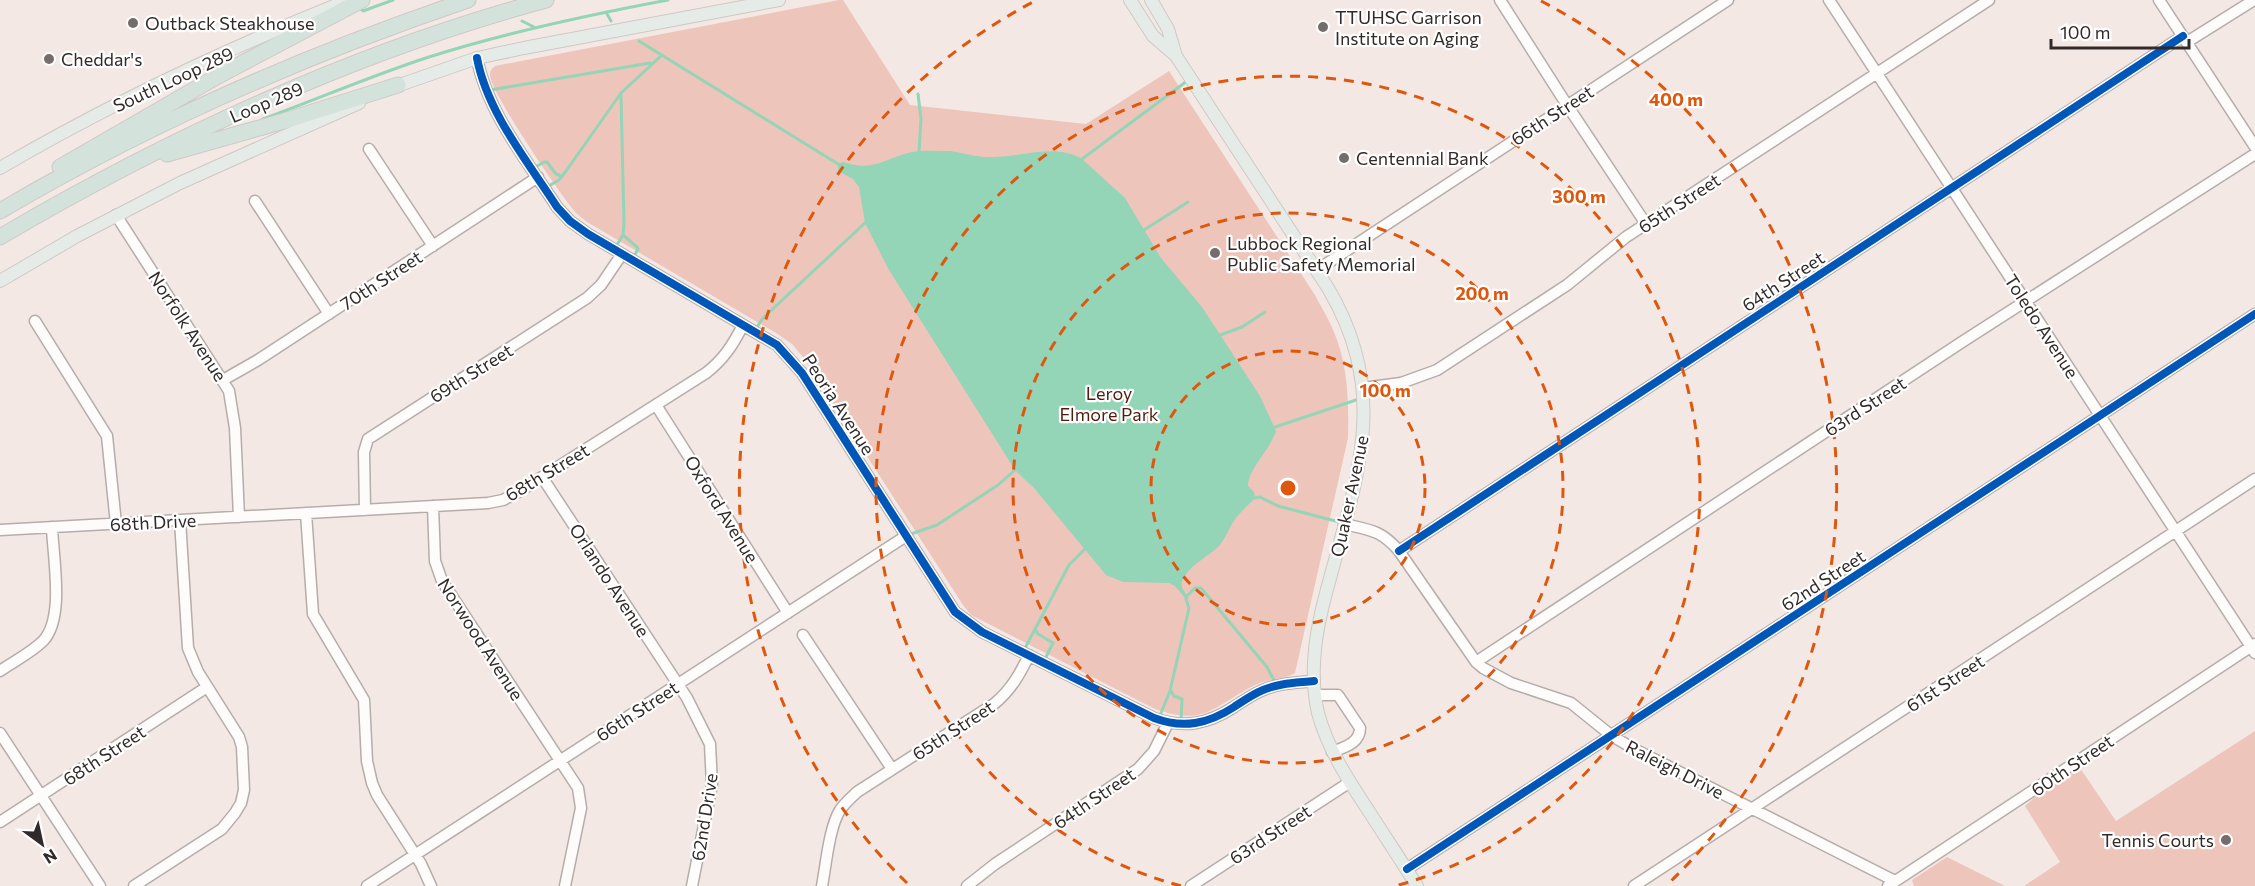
<svg xmlns="http://www.w3.org/2000/svg" width="2255" height="886" font-family="Commissioner,sans-serif">
<rect width="100%" height="100%" fill="#f4e8e5"/>
<path fill="#eec5ba" d="M839,0h4l67,105 176,19 83,-53 146,224c6,12 14,24 19,37 14,33 15,71 14,106l-53,235c-11,7 -27,5 -40,12 -42,21 -50,43 -102,23l-182,-93 -8,-10 -160,-248 -11,-13 -16,-11 -189,-111 -11,-9c-14,-16 -88,-124 -86,-139 0,-4 3,-6 5,-8z
M2255,731v155h-231l36,-24 -35,-56 10,-9 45,-29 36,53z
M1947,857l58,29h-91l-2,-6z"/>
<path fill="#94d4b7" d="M950,151c14,2 29,7 43,6 29,0 63,-14 89,2l43,39 36,60 41,49 58,89 16,35c-6,19 -28,38 -28,55l6,6 1,6c-6,7 -14,13 -19,20 -7,9 -10,20 -17,28 -12,12 -31,19 -37,36 -2,6 4,11 7,16l-3,1 -11,-13 -6,-3 -46,-1 -17,-7 -72,-87 -19,-18 -126,-200 -24,-47 -6,-36 -6,-8 -15,-8v-7l5,-2c31,10 40,-3 69,-10 12,-2 26,-1 38,-1z"/>
<g fill="none" stroke-linecap="round" stroke-linejoin="round">
<path stroke="#94d4b7" stroke-width="3" d="M360,8l3,3 30,-11
M606,12l5,9
M522,21l12,6
M639,41l199,123
M490,90l160,-27
M918,94l3,25 -2,33
M263,119c55,-20 110,-44 166,-62 78,-25 159,-42 239,-57
M1082,159l105,-78
M534,168l10,-6h3l9,12 5,2
M547,187l12,-7 7,-9 55,-78 41,-38
M1144,230l44,-28
M623,235l14,12 1,2 -5,9
M615,248l8,-13 1,-11 -3,-129
M755,330l8,-12 102,-95
M1220,335l22,-8 23,-15
M1275,427l84,-28
M1255,498l5,-1 18,9 65,17
M908,535l29,-10 61,-40 17,-15
M1188,595l7,-7h6l66,79 9,17
M1035,629l3,5 15,9 -9,18
M1024,650l45,-85 16,-16
M1171,691l3,5 8,3 -1,23
M1159,718l11,-27 19,-83 -3,-9"/>
<defs>
<path id="minor" d="M1500,0l67,105 79,119
M1829,0l426,653
M2159,0l96,147
M2187,42l67,-42
M477,58c10,54 51,104 80,149l13,14 18,13 189,111 25,28 153,239 27,20 172,86c29,11 54,6 80,-11 9,-6 19,-13 29,-17 16,-7 33,-7 51,-9
M369,149l64,97
M255,201l74,113
M116,215l113,176 6,37 4,89
M1317,270l411,-270
M35,321l72,115 9,88
M223,380l35,-20 280,-183
M1363,388l38,-5 36,-13 130,-85 59,-48 363,-237
M656,405l132,208
M542,477l145,221 23,46 2,41 -20,101
M433,506l2,55 7,20 136,207 3,20 -16,78
M365,510l-1,-58 4,-13 219,-141 14,-13 21,-31
M306,513l7,101 51,86 3,61 5,22 5,12 44,69 10,22
M1344,524c26,6 37,6 55,27l77,111 7,6 28,15 60,20 41,33 24,14 259,131
M0,530l488,-27 15,-3 17,-9 186,-118c17,-13 27,-28 37,-48
M1399,551l784,-515
M803,635l89,134
M1476,662l486,-320 293,-188
M0,671c14,-10 31,-18 43,-30 22,-23 10,-83 9,-114
M1316,695h22l22,33c0,15 -15,19 -28,24
M0,733l100,153
M0,822l207,-135
M1407,869l848,-555
M134,886l88,-57 13,-16 6,-10 3,-13 -2,-43 -3,-10 -41,-65 -10,-24 -8,-128
M367,886l539,-350
M822,886c4,-21 7,-58 18,-76 5,-7 11,-12 17,-18l137,-88c17,-14 26,-30 35,-49
M967,886l28,-22 143,-95 16,-18 14,-28
M1191,886l159,-104
M1634,886l621,-407
M1888,886l367,-242"/>
<path id="major" d="M1130,0l23,36 22,19
M1151,0l17,29 8,27 152,232c62,105 30,186 1,294 -12,43 -21,86 -11,131 10,37 31,68 52,100 16,25 32,49 47,73
M391,88l86,-30 47,-10 255,-48
M0,168c110,-64 226,-119 344,-166
M0,281l77,-45 103,-53 179,-80"/>
<path id="highway" d="M167,154l117,-33 114,-36
M60,167l158,-91 144,-76
M0,211c148,-87 305,-156 468,-211
M0,237c168,-99 357,-186 546,-237"/>
</defs>
<use href="#minor" stroke="#b5adaa" stroke-width="13"/>
<use href="#major" stroke="#cec8c6" stroke-width="14"/>
<use href="#highway" stroke="#cec8c6" stroke-width="17"/>
<use href="#minor" stroke="#fdfcfb" stroke-width="10"/>
<use href="#major" stroke="#e5ece8" stroke-width="12"/>
<use href="#highway" stroke="#d4e2dc" stroke-width="15"/>
<defs>
<path id="cycleway" d="M477,58c10,54 51,104 80,149l13,14 18,13 189,111 25,28 153,239 27,20 172,86c29,11 54,6 80,-11 9,-6 19,-13 29,-17 16,-7 33,-7 51,-9
M1399,551l784,-515
M1407,869l848,-555"/>
</defs>
<use href="#cycleway" stroke="#fff" stroke-width="11"/>
<use href="#cycleway" stroke="#0057b8" stroke-width="8"/>
</g>
<g fill="none" stroke="#df570d" stroke-width="3" stroke-dasharray="10 8">
<circle cx="1288" cy="488" r="137"/>
<circle cx="1288" cy="488" r="275"/>
<path d="M1181 886A412 412 0 1 1 1395 886"/>
<path d="M907 883A549 549 0 0 1 1035 1M1541 1A549 549 0 0 1 1669 883"/>
</g>
<g fill="#766c6a" stroke="#fff" stroke-width="2">
<circle cx="133" cy="23" r="6"/>
<circle cx="1323" cy="27" r="6"/>
<circle cx="49" cy="59" r="6"/>
<circle cx="1344" cy="158" r="6"/>
<circle cx="1215" cy="253" r="6"/>
<circle cx="2226" cy="840" r="6"/>
</g>
<g text-anchor="middle" dominant-baseline="central" stroke-width="4.5" stroke-linejoin="round" paint-order="stroke">
<g font-size="18" fill="#322a28" stroke="#fff" text-anchor="start">
<text x="1335" y="17">TTUHSC Garrison<tspan x="1335" dy="21">Institute on Aging</tspan></text>
<text x="145" y="23">Outback Steakhouse</text>
<text x="61" y="59">Cheddar's</text>
<text x="1356" y="158">Centennial Bank</text>
<text x="1227" y="243">Lubbock Regional<tspan x="1227" dy="21">Public Safety Memorial</tspan></text>
<text x="2214" y="840" text-anchor="end">Tennis Courts</text>
</g>
<g font-size="18" fill="#322a28" stroke="#fff">
<text transform="translate(173 79) rotate(-25)">South Loop 289</text>
<text transform="translate(266 102) rotate(-23)">Loop 289</text>
<text transform="translate(1552 115) rotate(-33)">66th Street</text>
<text transform="translate(1679 203) rotate(-33)">65th Street</text>
<text transform="translate(381 280) rotate(-33)">70th Street</text>
<text transform="translate(1783 281) rotate(-33)">64th Street</text>
<text transform="translate(188 326) rotate(57)">Norfolk Avenue</text>
<text transform="translate(2042 326) rotate(57)">Toledo Avenue</text>
<text transform="translate(471 373) rotate(-32)">69th Street</text>
<text transform="translate(839 404) rotate(57)">Peoria Avenue</text>
<text transform="translate(1865 406) rotate(-33)">63rd Street</text>
<text transform="translate(547 472) rotate(-31)">68th Street</text>
<text transform="translate(1349 496) rotate(-78)">Quaker Avenue</text>
<text transform="translate(722 509) rotate(58)">Oxford Avenue</text>
<text transform="translate(153 522) rotate(-3)">68th Drive</text>
<text transform="translate(610 580) rotate(57)">Orlando Avenue</text>
<text transform="translate(1823 580) rotate(-33)">62nd Street</text>
<text transform="translate(481 639) rotate(57)">Norwood Avenue</text>
<text transform="translate(1945 683) rotate(-33)">61st Street</text>
<text transform="translate(637 711) rotate(-33)">66th Street</text>
<text transform="translate(953 730) rotate(-33)">65th Street</text>
<text transform="translate(104 755) rotate(-33)">68th Street</text>
<text transform="translate(2072 765) rotate(-34)">60th Street</text>
<text transform="translate(1675 769) rotate(27)">Raleigh Drive</text>
<text transform="translate(1094 798) rotate(-34)">64th Street</text>
<text transform="translate(704 817) rotate(-81)">62nd Drive</text>
<text transform="translate(1270 834) rotate(-33)">63rd Street</text>
</g>
<g font-size="18" fill="#511c0e" stroke="#fff">
<text x="1109" y="393">Leroy<tspan x="1109" dy="21">Elmore Park</tspan></text>
</g>
</g>
<circle cx="1288" cy="488" r="9" fill="#df570d" stroke="#fff" stroke-width="3"/>
<g font-size="18" text-anchor="middle" font-weight="bold" fill="#df570d" stroke="#fff" stroke-width="4.5" stroke-linejoin="round" paint-order="stroke">
<text x="1676" y="106">400 m</text>
<text x="1579" y="203">300 m</text>
<text x="1482" y="300">200 m</text>
<text x="1385" y="397">100 m</text>
</g>
<g transform="translate(42 844) rotate(147)" stroke="#ffffff" stroke-width="4.5" paint-order="stroke">
<path d="M0-4.5L10 22L0 15L-10 22Z" fill="#322a28"/>
<text y="-9" font-size="16" font-weight="bold" text-anchor="middle" fill="#322a28">N</text>
</g>
<path d="M2051 39v9h138v-9" fill="none" stroke="#322a28" stroke-width="3"/>
<text x="2060" y="39" font-size="18" fill="#322a28" stroke="#ffffff" stroke-width="4.5" paint-order="stroke">100 m</text>
</svg>
